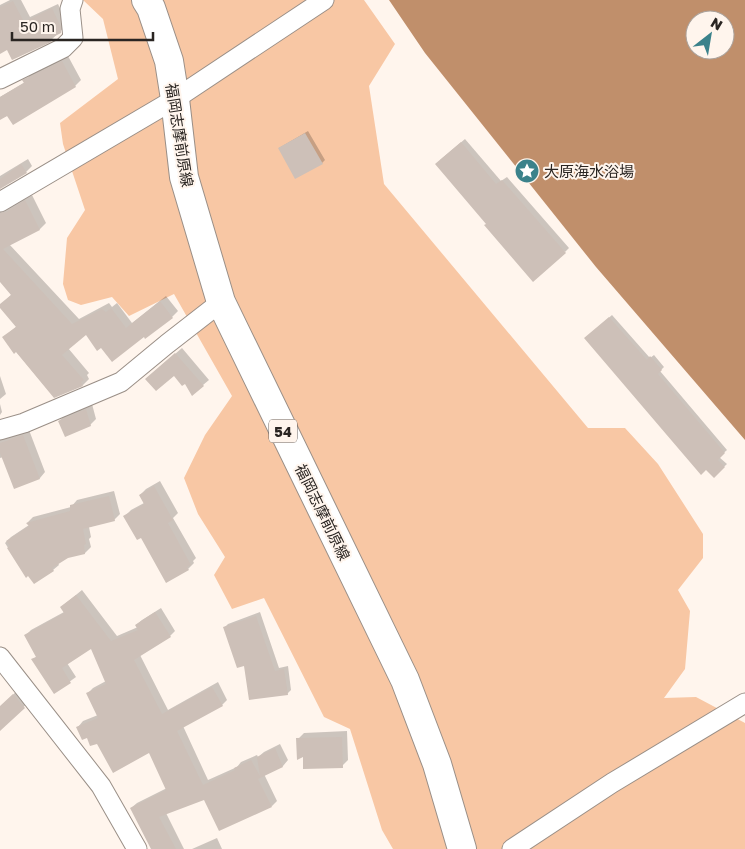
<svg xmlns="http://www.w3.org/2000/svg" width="745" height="849" font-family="'Golos Text','Noto Sans JP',sans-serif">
<rect width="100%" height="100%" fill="#fff5ed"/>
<path fill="#f8c7a4" d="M83,0h281l31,44 -26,42 15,98 204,244h37l33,36 45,70v24l-25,32 12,21 -5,58 -21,29 32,-1 49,26v126h-352l-11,-19 -32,-101 -26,-12 -60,-119 -32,11 -18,-34 11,-18 -27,-43 -14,-36 21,-43 27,-39 -58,-102 -45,22 -17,-19 -31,8 -13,-5 -5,-16 4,-46 18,-28 -22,-66 -3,-21 58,-44 -15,-60z"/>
<path fill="#c08f6b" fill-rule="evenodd" d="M389,0h356v440l-149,-173 -171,-214zM695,20h30v30h-30z"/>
<path fill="#0003" d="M10,0h11l9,17 28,-13 8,17v5l-16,15 -50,9v-45z
M68,56l13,24 -6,6 -75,33v-22l25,-15 5,-7z
M308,131l17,29 -3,3 -43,-15z
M465,139l36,42 6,-4 62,71 -4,4 -125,-92z
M28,159l4,7 -6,6 -26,15v-11z
M32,195l14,28 -6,6 -31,15 70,75 30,-16 3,4 5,-4 15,20 34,-27 12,15 -6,6 -28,19 -43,11 -15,-13 -18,14 21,25 -2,2 2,4 -6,6 -29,12 -50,-60 13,-11 -17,-20 12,-12 -12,-13v-75l8,2z
M612,315l38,43 4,-3 10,12 -4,4 67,79 -8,7 8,7 -13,12 -128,-138z
M182,348l27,32 -6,5 -18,-2 -11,-9 -21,-1z
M0,376l6,18 -6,5z
M0,404l2,8 -2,3z
M92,404l4,15 -6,6 -31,-4 6,-6z
M29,430l16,42 -5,6 -25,9 -12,-30 -3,1v-24z
M160,481l18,32 -5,5 23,40 -3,3 1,2 -6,6 -47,-33 -16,-20 6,-6 13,-7 -4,-8 6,-6z
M114,491l6,23 -6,6 -25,7 2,10 -2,2 2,8 -6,6 -17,4 -10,6 1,2 -6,5 -27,6 -21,-33 6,-6 18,-12 -2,-2 6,-6 38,-10 6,-7z
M82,590l35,46 21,-9 -2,-2 6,-5 19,-12 14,23 -5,5 -30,19 28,55 50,-28 9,18 -5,5 -39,21 25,54 29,-13 4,-5 16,-7 1,2 6,-5 16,-8 8,16 -5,6 -19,8 13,27 -5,5 -67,-8 -39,15 18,36h-29l-24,-41 6,-5 30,-15 -17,-37 -53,-9 -9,-5 -10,-10 5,-6 15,-6 -10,-22 5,-5 13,-7 -14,-34 -25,16 9,14 -22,16 -21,-33 4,-4 -11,-21 5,-5 33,-18 -3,-5z
M260,612l19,56 9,-2 3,24 -4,4 -42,-30 -21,-36 4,-4z
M19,689l11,12 -29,27 -1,-21z
M347,731l1,29 -6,6 -38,-11 -6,-16 6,-6z
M217,838l5,11h-30z"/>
<path fill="#cdc0b8" d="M13,1l11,21 28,-14 9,19v6l-12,6 2,3 -39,18 -5,-10 -7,4v-47z
M62,61l14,26 -63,38 -6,-9 -7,4v-23l24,-14 -2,-3z
M305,133l18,31 -28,15 -17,-31z
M461,142l35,42 6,-4 64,73 -33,29 -49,-57 2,-1 -51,-60z
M21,164l6,9 -27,16v-10z
M25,200l15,30 -37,19 69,75 30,-15 4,3 5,-4 15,20 34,-27 13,17 -28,21 -1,-2 -32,25 -11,-14 -4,3 -11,-16 -24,20 22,25 -3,2 2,4 -29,12 -38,-46 -2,2 -12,-17 14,-10 -16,-19v-4l11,-9 -11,-13v-69l6,-1z
M609,317l38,43 3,-4 12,14 -4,4 67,79 -7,7 7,7 -11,11 -8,-8 -5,5 -117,-137z
M175,353l29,33 -12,10 -7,-12 -3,2 -8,-10 -18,15 -11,-12z
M86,409l5,17 -26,11 -7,-16z
M23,435l17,44 -26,10 -14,-36v-10z
M154,486l19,34 -5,3 23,42 -4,2 2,3 -23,13 -25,-45 -4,2 -14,-24 21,-12 -5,-9z
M109,496l6,25 -32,8 3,15 -2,1 1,9 -17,4 -16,10 2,3 -20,13 -6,-8 -2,2 -19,-30 3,-2 -4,-5 23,-15 -3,-3 44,-12v-6z
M76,595l35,46 27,-11 -3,-5 20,-13 16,25 -37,23 28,54 50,-27 11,19 -46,25 26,54 32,-15 -1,-2 17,-8 9,16 -3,-19 18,-9 8,19 -25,12 14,28 -53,24 -15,-31 -45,17 17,32h-25l-21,-41 36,-18 -17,-37 -36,20 -16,-29 -7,2 -3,-8 -5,2 -6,-13 22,-9 -12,-25 20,-9 -15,-35 -29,19 9,15 -17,11 -23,-35 5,-2 -12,-22 40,-22 -4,-6z
M256,616l19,55 9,-2 4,26 -39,5 -5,-34 -7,2 -14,-41z
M13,694l12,14 -25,23v-25z
M342,737l1,31 -40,1v-12l-6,3 -1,-22z"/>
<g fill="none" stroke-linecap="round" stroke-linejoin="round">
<defs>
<path id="street" d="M0,79l63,-31 10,-10 -3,-29 3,-9
M0,202l175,-103 149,-99
M0,430l24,-7 97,-41 46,-38 54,-42
M0,657l101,129 36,63
M512,849l100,-66 133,-80"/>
<path id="primary" d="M146,0l5,8 18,53 6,38 9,78 37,125 184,378 32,84 25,85"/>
</defs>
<use href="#street" stroke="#9a8f87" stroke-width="21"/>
<use href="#primary" stroke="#9a8f87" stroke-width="30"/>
<use href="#street" stroke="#fff" stroke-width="19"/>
<use href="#primary" stroke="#fff" stroke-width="28"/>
</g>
<defs>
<symbol id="sight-disc" viewBox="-11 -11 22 22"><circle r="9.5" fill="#3b828b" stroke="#fff5ed"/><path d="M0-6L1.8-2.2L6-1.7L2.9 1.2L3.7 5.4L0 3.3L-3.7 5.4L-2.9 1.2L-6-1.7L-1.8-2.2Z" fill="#fff"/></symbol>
</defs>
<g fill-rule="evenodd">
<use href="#sight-disc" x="513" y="157" width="28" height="28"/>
</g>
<g text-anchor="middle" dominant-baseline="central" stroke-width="4" stroke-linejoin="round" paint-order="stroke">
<rect fill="#fff5ed" stroke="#6a635f" stroke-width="1" x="269" y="419.5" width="28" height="23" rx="4"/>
<g font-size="14" font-weight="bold" fill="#2a2522">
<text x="283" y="431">54</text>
</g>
<g font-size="15" fill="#2a2522" stroke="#fff5ed">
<text transform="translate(180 135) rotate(81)">福岡志摩前原線</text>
<text transform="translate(323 512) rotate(64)">福岡志摩前原線</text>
</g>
<g font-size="15" fill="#2a2522" stroke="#fff5ed" text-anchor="start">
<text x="544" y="171">大原海水浴場</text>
</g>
</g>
<g transform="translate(710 35) rotate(31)"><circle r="24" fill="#fff5ed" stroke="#aaa29c"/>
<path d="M0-4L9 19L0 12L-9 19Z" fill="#3b828b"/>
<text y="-8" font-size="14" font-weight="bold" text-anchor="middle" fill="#2a2522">N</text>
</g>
<path d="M12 32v8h141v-8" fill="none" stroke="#2a2522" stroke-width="2.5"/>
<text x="20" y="32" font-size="15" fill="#2a2522" stroke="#fff5ed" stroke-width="4" paint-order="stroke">50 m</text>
</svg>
